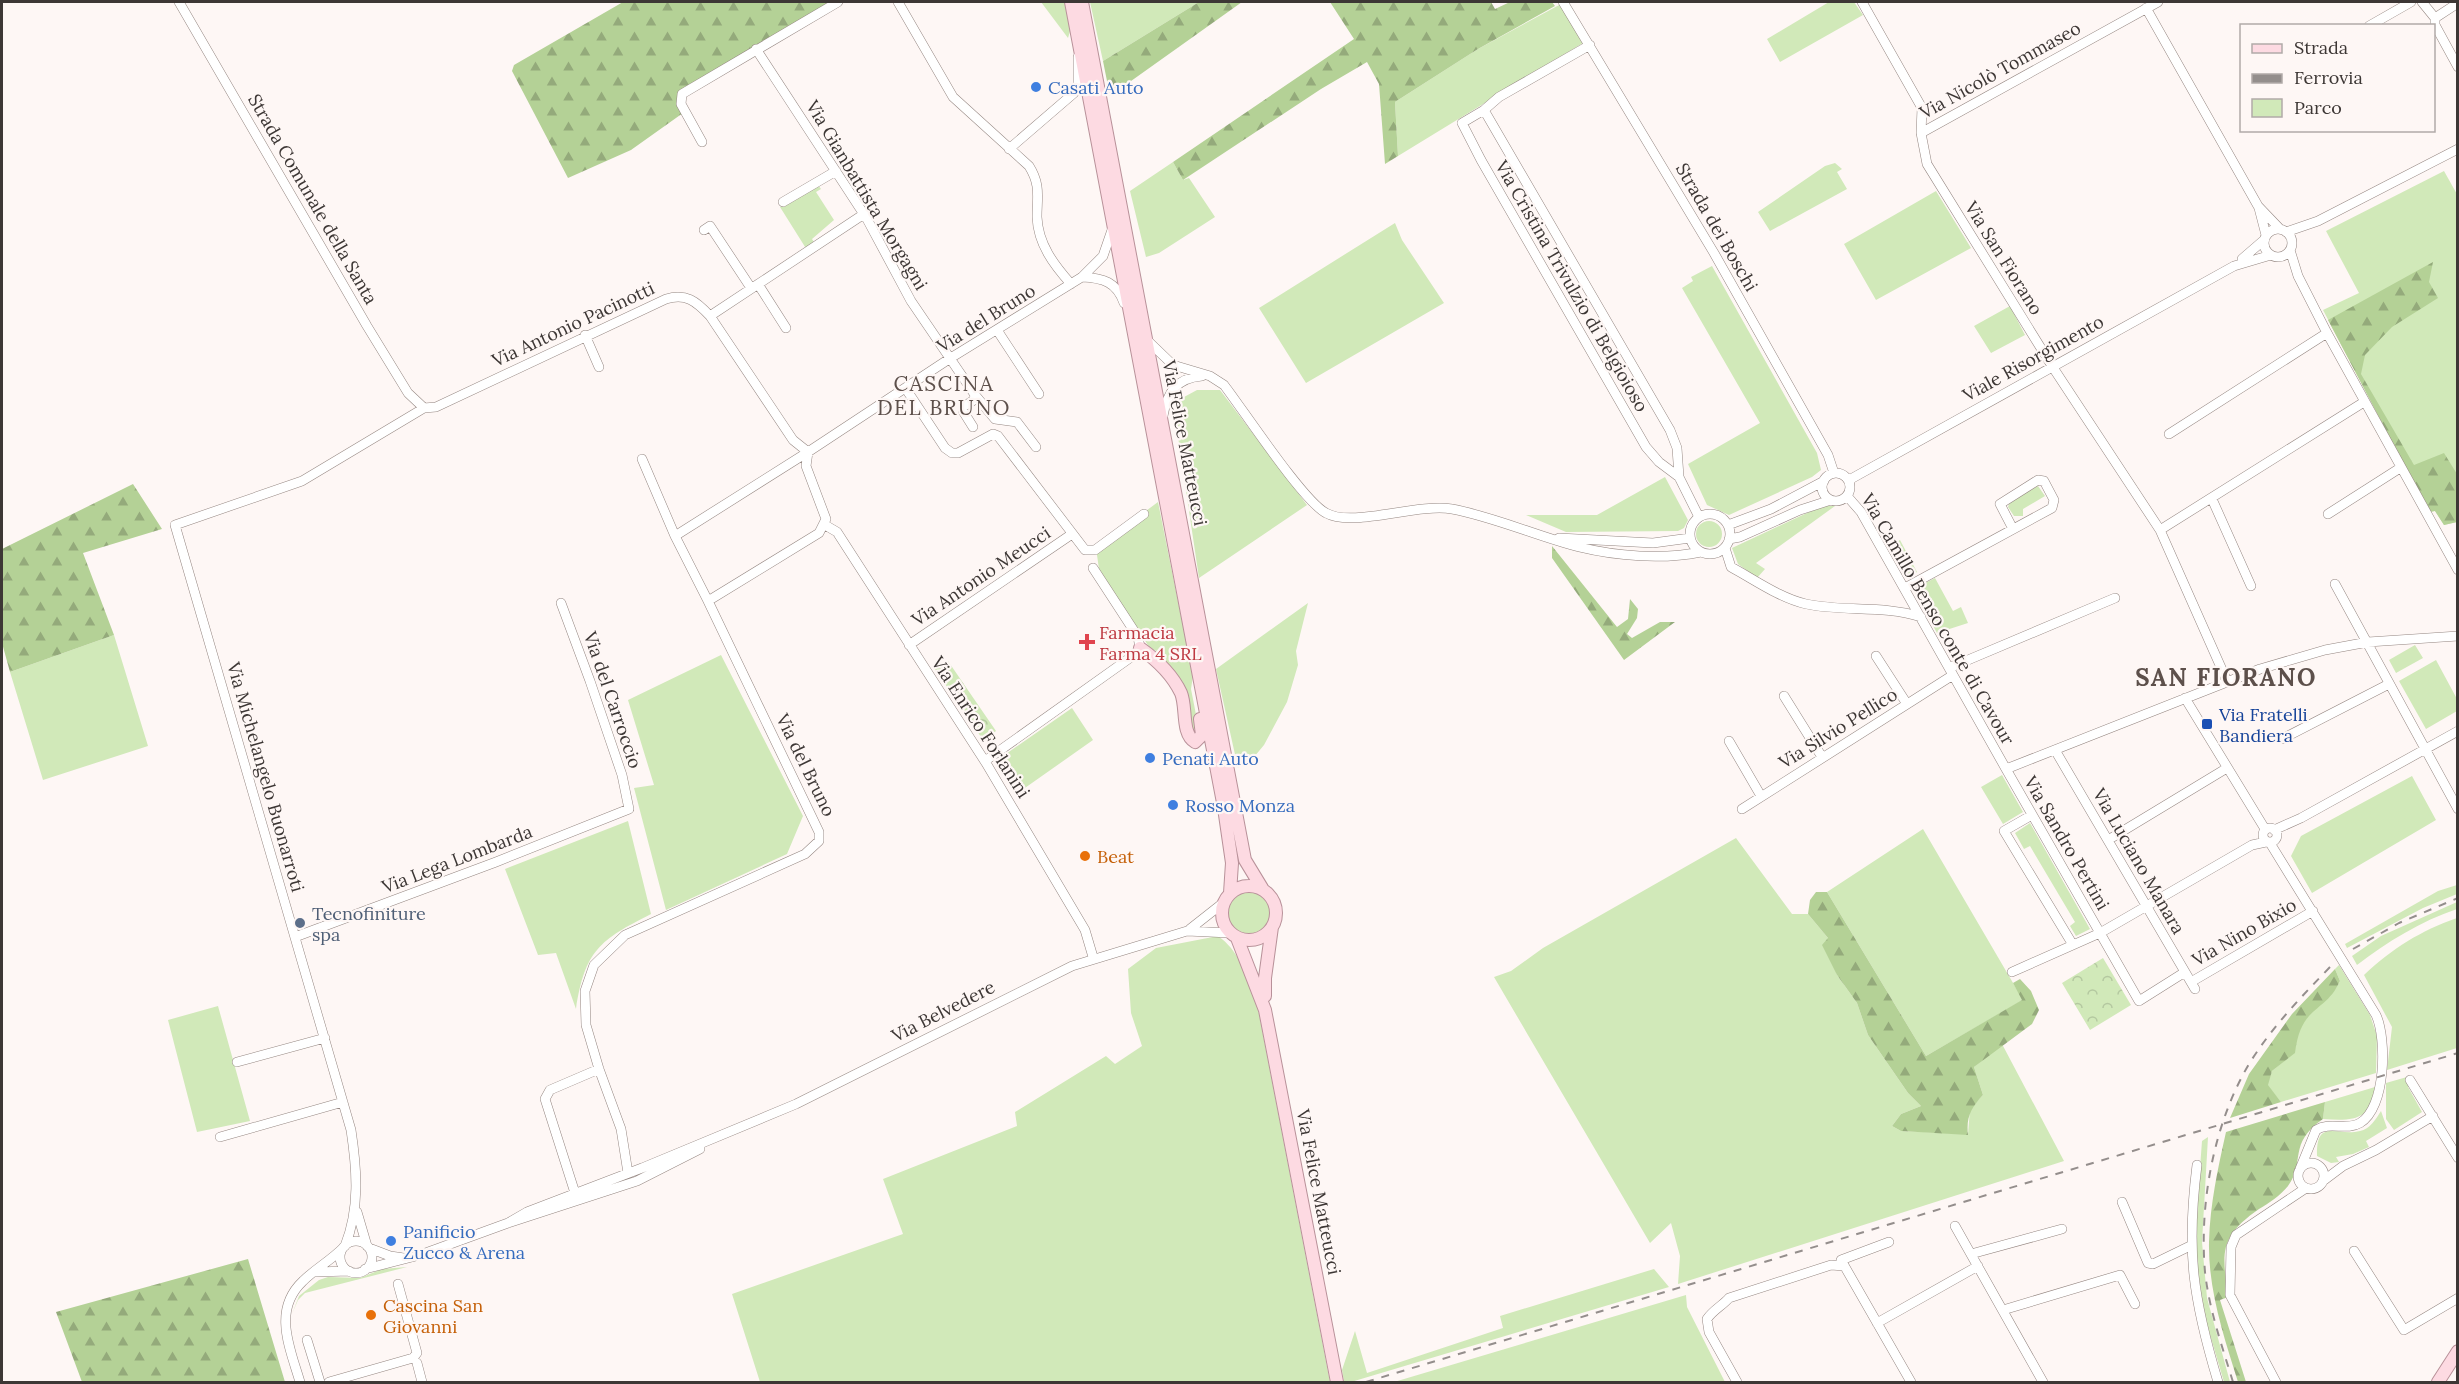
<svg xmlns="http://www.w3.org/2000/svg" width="2459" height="1384" font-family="Lora,serif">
<defs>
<pattern id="forest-firs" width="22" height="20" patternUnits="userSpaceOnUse" patternTransform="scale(1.5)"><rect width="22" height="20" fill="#b4d196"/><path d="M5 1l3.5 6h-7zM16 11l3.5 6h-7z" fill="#94aa7b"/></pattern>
<pattern id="park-crowns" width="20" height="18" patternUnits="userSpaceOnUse" patternTransform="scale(1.5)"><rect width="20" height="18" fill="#d1e9b9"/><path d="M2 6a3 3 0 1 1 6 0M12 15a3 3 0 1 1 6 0" fill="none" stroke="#b4c8a0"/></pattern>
</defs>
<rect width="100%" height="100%" fill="#fef7f5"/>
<path fill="#d1e9b9" d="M1041,2h24l6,26 -3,10z
M1090,2h109l-96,59z
M1829,2h25l9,13 -83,47 -13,-23z
M1561,4l22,39 -185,113 -3,-54 83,-53z
M1173,162l10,18 6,-2 26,39 -56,36 -13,4 -16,-66z
M1835,163l7,6 -5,3 10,17 -77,42 -12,-19 67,-46z
M2444,171l14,25 -1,326 -13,3 -9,-14 -6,1 -106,-202 36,-17 -33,-62z
M818,185l3,4 -5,3 18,28 -22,19 3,5 -8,6 -27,-43z
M1936,191l35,57 -95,52 -32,-56z
M1395,223l7,17 42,63 -138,80 -47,-75z
M1712,266l105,187 4,17 -9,7 -83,38 -22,-10 -19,-41 72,-41 -78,-135 11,-7 -2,-4z
M2010,306l15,29 -34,18 -17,-27z
M1197,390h23l87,115 -108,73 -26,-175z
M1665,477l23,43 -4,8 -6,3 -112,1 -40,-17h71z
M2038,486l7,10 -22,13v7h-9l-6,-9 2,-6z
M1158,502l35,174 -2,13 8,41 -6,-1c-7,-39 -14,-47 -38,-79h-4l-52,-81 -3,-21z
M1822,506h13l-79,57 9,6 -8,9 -19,-14 -6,-16z
M1696 534a13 13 0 1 1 26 0a13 13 0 1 1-26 0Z
M1900,540l17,32 -10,6 -17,-32z
M1935,578l18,33 8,-4 7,16 -31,10 -24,-44z
M1308,603l-12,48 2,14 -11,37 -23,43 -15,18 -6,-8 -5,13 -22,-99z
M114,635l34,111 -105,34 -33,-108z
M2415,645l8,13 -27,15 -7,-13z
M721,655l82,161 -16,38 -121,56 -32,-122 20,-3 -26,-85z
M2436,660l21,39v12l-31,18 -27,-48z
M1072,708l21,32 -78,55 -13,-26 1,-13z
M2002,775l21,37 -20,12 -22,-37z
M2412,776l24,44 -124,73 -21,-37 10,-20z
M628,821l23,93c-51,26 -66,36 -75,95l-20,-56 -18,2 -33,-86z
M2030,823l60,106 -14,7 -6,-10 5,-4 -45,-76 -6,3 -9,-16z
M1923,829l100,171 -97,56 -99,-164z
M1736,838l56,76h16l20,24 9,37 20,28 11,32 40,58 13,13 -20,8 -9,12 9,5 67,3 2,-25 13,-14 -9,-28 28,-23 62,117 -386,123 2,-28 -9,-33 -21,20 -156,-266 17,-6 32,-23z
M2457,885v9l-34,14 -76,40 -2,-4 93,-53z
M1226 913a22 22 0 1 1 44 0a22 22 0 1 1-44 0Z
M2457,902v7c-36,12 -70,33 -100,56l-5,-9 29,-20z
M2457,918v130l-70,22 5,-43 -28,-52c29,-27 56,-44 93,-57z
M1218,936c20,14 27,36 37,57l75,389h-570l-28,-88 171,-60 -20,-55 134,-53 -2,-14 91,-56 9,8 27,-18 -11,-33 -3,-44 28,-21z
M2339,965l31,50 7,21 -1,37 -95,29 -14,-17 5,-14 22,-18c2,-13 4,-26 12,-37 11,-14 27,-19 34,-35l-5,-12z
M218,1006l32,115 -53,11 -29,-112z
M2407,1077l5,7 -4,3 14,25 -28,18 -8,-11v-36z
M2375,1087c-3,34 -23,34 -52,32l2,-17z
M2381,1111l6,17 -21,13 3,6 -16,7 -17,3 3,5 -8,1 -14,-7c-1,-39 20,-19 43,-25 10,-2 16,-12 21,-20z
M2208,1137l-6,105 5,56 23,84h-6l-24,-81 -5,-65 7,-95z
M407,1267l-102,26 -7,7 -6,14 7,-18 20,-16 9,-3 32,1 22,-9z
M1654,1269l15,18 -318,95h-7l-2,-12 13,-39 12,42 136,-45 -3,-12z
M1686,1295l1,12 38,75h-331z"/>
<path fill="url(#forest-firs)" d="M623,2h207l-150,91 3,20 -52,37 -63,28 -56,-107 2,-6z
M1199,2h43l-132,94 -7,-35z
M1330,2h161l4,7 15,-7h42l3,4 -77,43 -83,53 3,54 -13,8 -6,-80 -12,-22 -46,27 -138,91 -10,-18 181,-123z
M2433,262l-4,20 9,16 -46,29 -27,28 -4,19 53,91 30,-12 13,21v48l-13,3 -9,-14 -6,1 -101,-192z
M133,484l29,45 -79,24 31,82 -104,37 -8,-29v-94z
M1552,546l65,81 11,-8 2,-20 8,10 -1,9 -10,16 5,4 28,-16h15l-51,38 -72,-102z
M1816,892h11l99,164 96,-56 -9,-17 7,-4 11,12 8,19 -7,14 -58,43 9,28c-12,13 -17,22 -15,40l-67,-4 -9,-5 9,-12 20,-8 -13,-13 -40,-58 -11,-32 -20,-28 -15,-30 6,-7 -20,-24 2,-14z
M2335,969l5,12c-15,33 -39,23 -45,72l-23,18 -4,14 13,17 -51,16 19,-44 43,-60z
M2325,1102l-2,17c-36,25 -17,43 -35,67 -7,9 -19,17 -29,23 -40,28 -37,42 -31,88l-8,3 26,82h-8c-14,-45 -30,-92 -29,-140 1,-38 9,-74 17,-110z
M248,1259l37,123h-203l-26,-70z"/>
<path fill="url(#park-crowns)" d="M948,661l48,70 -10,7 -5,-1 -46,-68z
M2103,958l28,47 -41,25 -28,-47z"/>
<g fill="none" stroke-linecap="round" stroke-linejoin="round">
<defs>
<path id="minor" d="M179,2l188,324 41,67 16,15
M898,2l55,95 76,69c12,19 8,31 8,51 1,27 17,48 34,67
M1563,2l151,251 114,202 6,18
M1862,2l60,106 -1,25 6,31 125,202 108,164 67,151
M2422,2l13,16v7l23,42
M2146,8l112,198 22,23
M2435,18l23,-15
M2369,26l42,-24
M1590,45l-91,52 -15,13 -22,13 19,37 165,287 13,15 20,15
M756,49l111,170 44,82 64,94 -1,5 -11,7v4l10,16
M1484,110l186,320 7,18 2,29 20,40
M1921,133l237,-131
M702,142l-21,-38 1,-10 156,-92
M1009,149l65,-56 4,-9v-27
M783,202l53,-31
M2259,208l7,27
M2264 243a14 14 0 1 1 28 0a14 14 0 1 1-28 0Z
M704,230l6,-4 41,62
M2286,232l32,-11 140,-72
M2290,250l8,26 29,57 131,237
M2242,259l22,-19
M1082,277c21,1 35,5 42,26
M758,284l28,44
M710,316l154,-102
M997,330l42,64
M585,335l14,32
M1147,340l26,25 37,11 14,9c20,26 79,116 102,128 26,15 91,-10 126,-4 43,8 84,27 127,38 37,9 83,13 122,5
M906,389l39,59 7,5h6l35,-19 5,2 87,114h10l49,-36
M975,395l20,24 22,3 19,25
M424,408l12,-1 230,-108c20,-6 30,2 44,17l83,124 15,12 141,-93 133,-82 21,-21 9,-26
M1163,416c4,-23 13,-38 39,-40
M2169,434l158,-101
M642,459l33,77 33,65
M1822 487a14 14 0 1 1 28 0a14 14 0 1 1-28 0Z
M1849,480l385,-214 37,-11
M1847,496l14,16 145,257 254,-100 65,-19 43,-8 90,-6
M2212,499l39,87
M2328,514l72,-46
M1690 534a20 20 0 1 1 40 0a20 20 0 1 1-40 0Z
M825,525l12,7 149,231 99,167 8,27
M1728,525l43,-16 53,-28
M2160,530l204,-128
M1559,538l94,5 37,-5
M1729,539l11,-2 60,-27 31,-10
M1725,548l6,19c24,13 49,31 75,37 38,8 78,1 115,13
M2335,584l123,225
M1905,588l147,-80 2,-8 -10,-19 -6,-1 -38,24 13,25
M909,645l163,-111
M1876,656l31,48
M1949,668l166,-70
M1784,696l38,61
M2185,698l80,131
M2282,739l107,-55
M1729,741l32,55
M2055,750l140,239
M985,761l149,-106 6,-7 -2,-11 -45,-69
M2006,769l133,232 46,-29
M1742,809l211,-134
M2032,815l-28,16 69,114
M2263 835a7 7 0 1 1 14 0a7 7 0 1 1-14 0Z
M2274,830l27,-12 157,-87
M2108,840l119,-72
M2270,843l106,172c11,24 10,93 -16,108 -14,8 -30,-2 -44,7l-16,39
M1190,929l33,-26
M295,937l201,-75 133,-53 -7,-34 -32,-94 -29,-78
M2012,972l88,-39 152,-88 14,-3
M2191,982l122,-71
M237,1062l88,-24
M2410,1080l48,78
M220,1137l123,-35
M2298 1176a13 13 0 1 1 26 0a13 13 0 1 1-26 0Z
M2197,1165c-11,87 -4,134 21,217
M628,1173l-7,-44 -22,-60 -13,-44 -1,-34 9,-26 31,-30 180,-81 14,-13v-9l-111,-231 111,-68 7,-14 -20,-53 2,-14 -133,84
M2323,1181l20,-15 33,-16 57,-34
M574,1196l1,-3 -30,-94 5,-9 49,-21
M2122,1202l26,61 5,1 37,-18
M357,1212l10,34
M508,1223l19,-11 115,-44 154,-64 276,-138 115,-35 43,2
M1955,1226l88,156
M340 1257a16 16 0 1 1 32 0a16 16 0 1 1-32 0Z
M1889,1242l-48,18 70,122
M345,1246c15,-38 12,-76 6,-116l-176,-605 127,-44 122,-73
M369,1248l21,8 14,2
M2354,1251l50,79 54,-32
M1971,1254l91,-25
M365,1269l55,-14 88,-32 129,-42 63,-32
M316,1272l33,-1
M2003,1310l117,-35 15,29
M1877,1323l101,-57
M307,1340l13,42
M417,1363l5,19
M300,1382c-10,-34 -28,-72 3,-101 12,-12 27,-20 40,-33
M329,1382l84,-24 4,-5 -19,-69
M1737,1382l-28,-50 -2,-13c6,-9 15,-13 22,-21l102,-33 13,1
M2276,1382l-46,-87 1,-48 5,-12 70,-47"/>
<path id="major" d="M1071,2l153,806 8,55 -2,30
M1082,2l163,858 17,28
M1140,648c17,12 32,26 41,45 6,14 0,41 14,49l7,-7 -2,-16
M1222 913a27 27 0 1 1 54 0a27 27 0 1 1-54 0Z
M1237,938l28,72 72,372
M1265,996v-18l7,-51
M2438,1382l20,-31"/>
</defs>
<use href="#minor" stroke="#958782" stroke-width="10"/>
<use href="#major" stroke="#b89199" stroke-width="14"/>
<use href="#minor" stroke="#fff" stroke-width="9"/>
<use href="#major" stroke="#fddae2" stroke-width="12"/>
<path stroke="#948e8c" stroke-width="2" stroke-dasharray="8 8" stroke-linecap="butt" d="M2353,949l46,-26 59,-25
M1366,1382l1092,-329
M2233,1382c-11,-36 -24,-73 -28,-110 -6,-69 9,-149 44,-208 23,-37 52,-67 82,-98"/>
</g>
<g fill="#3f7fe0" stroke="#fef7f5" stroke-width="2">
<circle cx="1036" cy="87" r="6"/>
<circle cx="1150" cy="758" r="6"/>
<circle cx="1173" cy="805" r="6"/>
<circle cx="391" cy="1241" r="6"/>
</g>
<path fill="#e0444e" stroke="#fef7f5" stroke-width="2" d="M1084 633h6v6h6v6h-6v6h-6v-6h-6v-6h6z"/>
<rect fill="#1a4fb4" stroke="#fef7f5" stroke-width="2" x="2201" y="718" width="12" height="12" rx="3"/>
<g fill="#e8710a" stroke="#fef7f5" stroke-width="2">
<circle cx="1085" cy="856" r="6"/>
<circle cx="371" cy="1315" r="6"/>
</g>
<circle fill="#5c6f8a" stroke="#fef7f5" stroke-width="2" cx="300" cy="923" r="6"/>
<g text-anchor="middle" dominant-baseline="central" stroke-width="4.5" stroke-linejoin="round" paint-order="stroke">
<g font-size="18" fill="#3d3735" stroke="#fef7f5">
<text transform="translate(2000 70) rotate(-29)">Via Nicolò Tommaseo</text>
<text transform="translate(867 195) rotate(59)">Via Gianbattista Morgagni</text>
<text transform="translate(313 199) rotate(60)">Strada Comunale della Santa</text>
<text transform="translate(1717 227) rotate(60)">Strada dei Boschi</text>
<text transform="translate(2004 258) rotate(58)">Via San Fiorano</text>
<text transform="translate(1572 286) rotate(60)">Via Cristina Trivulzio di Belgioioso</text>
<text transform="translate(986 318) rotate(-32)">Via del Bruno</text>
<text transform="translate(573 324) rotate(-25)">Via Antonio Pacinotti</text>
<text transform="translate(2033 358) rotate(-29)">Viale Risorgimento</text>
<text transform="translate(1185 443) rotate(79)">Via Felice Matteucci</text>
<text transform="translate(981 576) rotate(-34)">Via Antonio Meucci</text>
<text transform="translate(1938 619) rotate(60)">Via Camillo Benso conte di Cavour</text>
<text transform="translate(613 700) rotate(71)">Via del Carroccio</text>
<text transform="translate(981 727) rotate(57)">Via Enrico Forlanini</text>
<text transform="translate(1838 728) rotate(-32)">Via Silvio Pellico</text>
<text transform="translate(806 765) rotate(64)">Via del Bruno</text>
<text transform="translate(266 777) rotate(74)">Via Michelangelo Buonarroti</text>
<text transform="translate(2067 843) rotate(60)">Via Sandro Pertini</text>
<text transform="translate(457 859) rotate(-21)">Via Lega Lombarda</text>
<text transform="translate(2139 861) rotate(60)">Via Luciano Manara</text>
<text transform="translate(2244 932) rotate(-30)">Via Nino Bixio</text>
<text transform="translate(943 1011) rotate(-27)">Via Belvedere</text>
<text transform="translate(1319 1192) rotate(79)">Via Felice Matteucci</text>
</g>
<g font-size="18" fill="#366cbe" stroke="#fef7f5" text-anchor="start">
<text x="1048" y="87">Casati Auto</text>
<text x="1162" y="758">Penati Auto</text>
<text x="1185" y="805">Rosso Monza</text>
<text x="403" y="1231">Panificio<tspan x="403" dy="21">Zucco &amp; Arena</tspan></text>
</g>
<g font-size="18" fill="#be3a42" stroke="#fef7f5" text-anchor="start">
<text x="1099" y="632">Farmacia<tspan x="1099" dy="21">Farma 4 SRL</tspan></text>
</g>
<g font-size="18" fill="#164399" stroke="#fef7f5" text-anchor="start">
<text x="2219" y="714">Via Fratelli<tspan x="2219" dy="21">Bandiera</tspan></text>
</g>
<g font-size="18" fill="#c56008" stroke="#fef7f5" text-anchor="start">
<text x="1097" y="856">Beat</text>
<text x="383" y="1305">Cascina San<tspan x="383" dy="21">Giovanni</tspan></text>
</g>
<g font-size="18" fill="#4e5e75" stroke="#fef7f5" text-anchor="start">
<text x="312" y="913">Tecnofiniture<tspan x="312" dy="21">spa</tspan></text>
</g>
<g font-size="21" letter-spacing="1.5" fill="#5d504b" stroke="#fef7f5">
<text x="944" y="383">CASCINA<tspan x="944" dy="24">DEL BRUNO</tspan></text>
</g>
<g font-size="24" font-weight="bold" letter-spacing="1.5" fill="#5d504b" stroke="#fef7f5">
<text x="2226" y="677">SAN FIORANO</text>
</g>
</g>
<rect width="2459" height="1384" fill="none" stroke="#3d3735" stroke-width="6"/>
<rect x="2240" y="24" width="195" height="108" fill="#fef7f5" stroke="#b1aaa8" stroke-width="1.5"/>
<rect x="2252" y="44" width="30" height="9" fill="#fddae2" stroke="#b1aaa8" stroke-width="1.5"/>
<text x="2294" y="54" font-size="18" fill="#3d3735">Strada</text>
<rect x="2252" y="74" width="30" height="9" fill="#948e8c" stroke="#b1aaa8" stroke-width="1.5"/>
<text x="2294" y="84" font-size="18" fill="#3d3735">Ferrovia</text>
<rect x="2252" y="99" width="30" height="18" fill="#d1e9b9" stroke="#b1aaa8" stroke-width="1.5"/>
<text x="2294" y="114" font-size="18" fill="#3d3735">Parco</text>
</svg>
